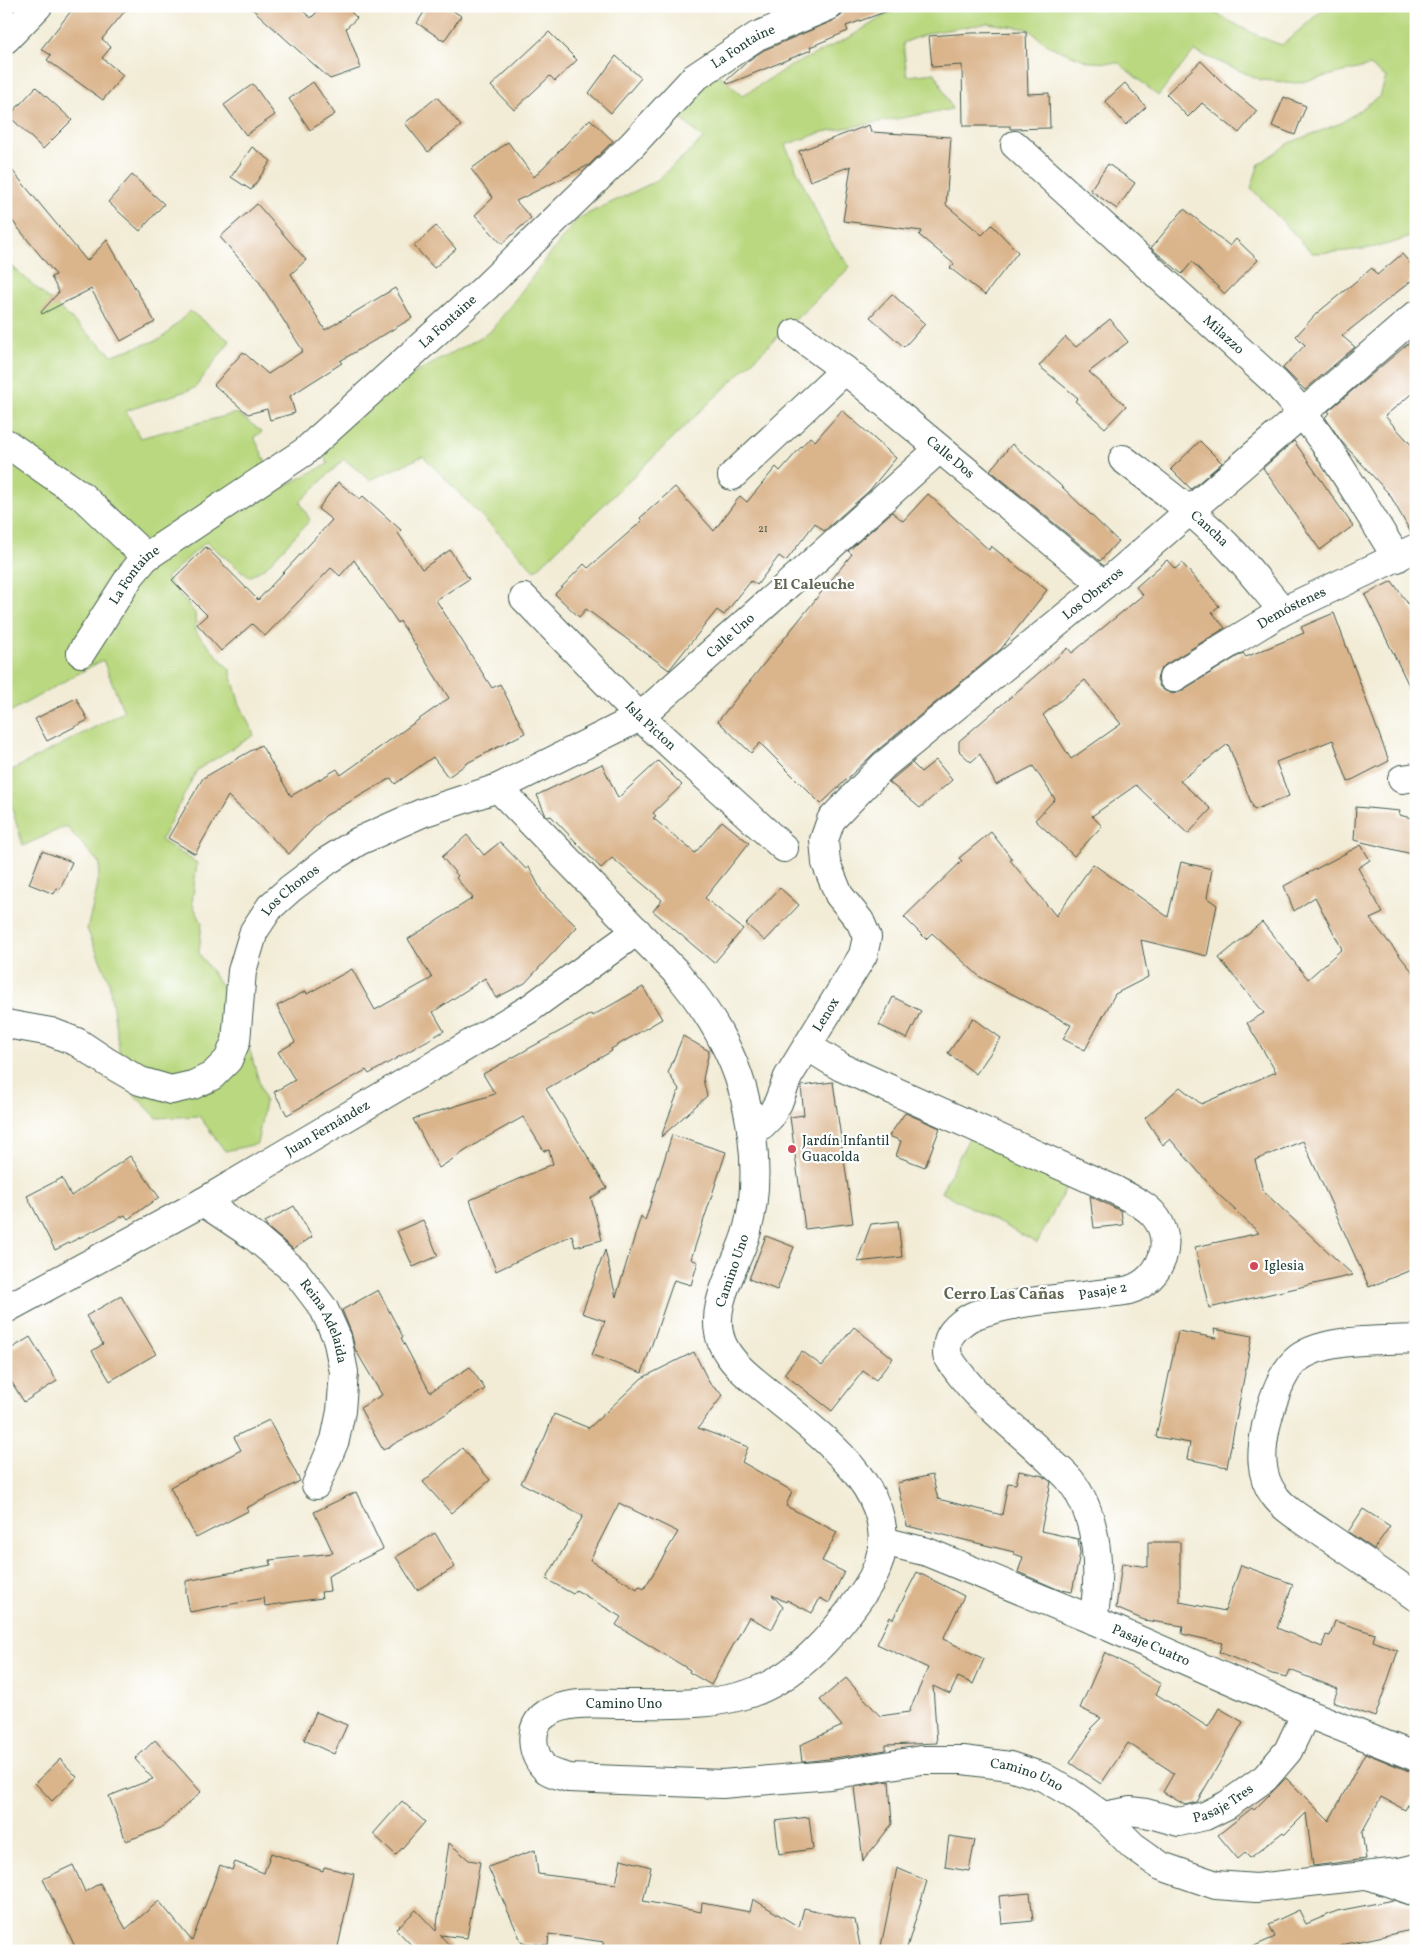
<svg xmlns="http://www.w3.org/2000/svg" width="1422" height="1957" font-family="Vollkorn,serif">
<rect width="100%" height="100%" fill="#fff"/>
<filter id="ink" filterUnits="userSpaceOnUse"><feTurbulence type="fractalNoise" baseFrequency=".02" numOctaves="2"/><feDisplacementMap in="SourceGraphic" scale="10" xChannelSelector="R" yChannelSelector="G"/><feConvolveMatrix kernelMatrix="1 2 1 2 8 2 1 2 1" color-interpolation-filters="sRGB"/></filter>
<filter id="wash" filterUnits="userSpaceOnUse"><feTurbulence type="fractalNoise" baseFrequency=".0096" numOctaves="4" result="noise"/><feDisplacementMap in="SourceGraphic" scale="20" xChannelSelector="R" yChannelSelector="G"/><feGaussianBlur stdDeviation="1.12" result="paint"/><feColorMatrix in="noise" values="0 0 0 0 0 0 0 0 0 0 0 0 0 0 0 0 0 1.4 0 .05"/><feComposite in="paint" operator="in"/></filter>
<g filter="url(#wash)">
<rect width="100%" height="100%" fill="#f2ecd6"/>
<path fill="#b9d87f" stroke="#6c8a5a" d="M900,6h301c27,13 52,30 81,39l45,-39h89v145l-2,2 2,3v78c-31,15 -70,18 -104,19l-61,-65 8,-24 30,-21 52,-20 39,-27 6,-19 -16,-11 -73,17 -36,-3 -67,-29 -36,45 -39,-33 -30,-1 -40,-16 -21,-17 -40,-6 -59,10 -26,10 4,33 28,-3 17,36 -129,23 -38,13 44,94 21,28 -315,304 -112,-115 -53,24 -26,-21 -44,43 10,18 -44,47 -17,10 -43,-35 -40,36 29,35 1,19 34,38 9,32 15,33 -57,35 -36,70 36,23 -5,40 10,20 -3,30 24,35 20,39 22,75 -8,42 -32,7 -26,-35 -42,2 -33,-34 -15,-103 -22,-52 10,-40 3,-25 -34,-38 -43,20 -17,-59v-14l118,-61 -21,-52 -97,54v-453l106,94 49,-16 29,-28 40,30 -35,47 -69,23 14,27 97,-25 25,19 -8,5 25,52 49,-25 -18,-36 27,-12 153,-84 87,-113 79,-38 47,-42 -27,-25 36,-46 30,28 45,-28 63,-31z
M972,1132l97,50 -32,61 -96,-51z"/>
<g id="blocks">
<path fill="#dab48b" fill-rule="evenodd" d="M75,6h54l-27,33 9,8 -9,11 21,17 -20,25 -56,-40 4,-5 -10,-6z
M249,6h48l14,12 12,-12h22l12,12 -11,10 15,40 -31,11z
M428,6h18l15,10 -17,25 -27,-18z
M844,6h49v3l-47,17 2,5 -38,16 1,3 -83,34 -2,-3 23,-21 15,-10 71,-30 7,-5z
M549,32l28,28 -22,21 -5,-5 -36,34 -23,-24z
M1026,32l2,62 21,-1 1,35 -40,1v-3h-47l-1,-61 -30,2 -3,-31 42,-3z
M616,56l25,22 -30,35 -22,-20z
M1201,61l22,22 34,28 -18,22 -37,-30 -14,14 -22,-23z
M313,82l22,32 -25,16 -21,-31z
M1125,83l21,24 -20,18 -21,-24z
M253,84l22,31 -29,20 -22,-30z
M36,87l36,33 -29,29 -34,-33z
M437,97l24,29 -33,26 -23,-29z
M1284,97l22,9 -11,29 -23,-9z
M590,119l23,22 -24,24 -73,36 15,17 -29,26 -27,-29 18,-17 -22,-29 37,-27 26,35z
M869,125l2,7 80,5 -5,68 36,30 10,-10 26,27 -33,43 -35,-27 4,-4 -35,-29 3,-4 -79,-10 8,-55 -41,15 -11,-30z
M252,147l19,14 -20,29 -20,-13z
M6,163l81,98 20,-21 48,82 -34,19 -30,-52 -49,25 -1,-2 18,-20 -8,-15 5,-2 -50,-62z
M1108,164l27,19 -18,26 -27,-19z
M132,175l32,29 -24,27 -32,-29z
M257,204l49,56 -15,14 34,56 70,-42 17,30 -72,43 2,2 -52,33 5,17 -25,7 -3,-11 -19,5 -34,-29 29,-33 25,22 35,-23 -45,-71 -38,-43z
M1184,209l46,37 6,-7 22,21 -33,34 -33,-32 -10,12 -31,-26z
M436,226l20,23 -22,19 -20,-22z
M1402,254l14,16v7l-74,59 13,11 -50,43 -22,-22 22,-23 -9,-9 20,-22 56,-46 5,7z
M892,294l33,30 -21,23 -34,-30z
M1110,319l18,23 -39,30 37,34 -21,22 -30,-27 3,-3 -39,-32 26,-29 11,10z
M1416,337v53l-31,26 31,34v83h-5l-21,-38 -49,-54 -16,-24 5,-4 -2,-2z
M842,410l54,48 -27,33 -45,40 -9,-8 -29,38 -7,-5 -22,29 -6,-4 -27,34 -7,-5 -48,60 -83,-61 -7,8 -24,-23 29,-30 4,4 54,-47 -2,-3 35,-31 39,44 26,-35 7,6 29,-35 4,4 30,-34 5,4z
M1200,441l22,22 -31,26 -20,-20z
M1294,441l59,85 -33,24 -57,-82z
M1012,444l47,40 59,57 -18,20 -110,-91z
M338,482l22,17 3,-3 38,34 -3,3 24,36 28,-19 19,29 -33,21 56,88 8,-4 25,49 -56,29 -21,15 -15,-20 -38,27 -4,-6 -66,38 -36,38 -61,-58 -33,58 -27,-16 35,-60 58,-33 30,51 46,-27 4,6 108,-77 -49,-77 -2,2 -44,-63 -14,16 -9,-8 -66,68 -13,-12 -31,27 -24,-27 10,-9 -35,-35 34,-33 52,53 74,-80 -14,-11z
M928,494l61,56 2,-4 56,44 -46,59 -127,104 -53,51 -61,-61 -9,10 -33,-32 134,-167 -4,-3 44,-39 11,9z
M1167,560l8,9 7,-6 37,43 -7,6 13,16 -60,37 -5,5 -3,9 3,8 5,4 8,3 8,-3 62,-38 3,4 58,-24 -3,-6 33,-14 55,148 -41,21 -15,-42 -57,22 13,34 -35,14 -26,-66 -48,37 31,28 -23,25 -52,-49 -44,31 10,10 -28,30 -39,-36 20,-21 -22,-33 -37,19 -16,-31 -9,8 -12,-11v-10l109,-93 4,5 71,-58 -7,-8zM1085,680l36,44 -50,35 -28,-44z
M1392,581l24,34v85l-51,-105z
M76,698l12,22 -41,21 -12,-22z
M915,760l-3,3 9,9 15,-12 16,20 -32,28 -31,-26z
M658,761l24,24 -29,28 3,3 -3,2 42,35 27,-32 27,22 -44,55 38,31 -29,34 -61,-52 9,-11 -50,-42 -11,10 -50,-52 -3,1 -2,-1 -9,-21 65,-31 16,34z
M1356,807l44,4 -1,4 17,4v36l-62,-15z
M991,832l21,27 -2,1 46,56 37,-52 75,53 13,-55 31,7 -5,29 10,7 -10,51 -66,-16 7,37 -33,17 -30,56 -22,-11 8,-14 -91,-48 -48,-44 -6,6 -22,-22 58,-56 -3,-3z
M467,835l17,20 16,-13 26,27 3,-2 14,27 34,33 -52,56 -29,15 -11,-20 -52,34 11,19 -75,43 -3,-4 -79,45 -13,-23 21,-12 -17,-28 17,-10 -18,-36 29,-15 1,3 45,-25 23,41 57,-32 -24,-39 65,-41 -17,-20 2,-2 -16,-19z
M1361,845l9,15 -12,8 25,45 -13,6 46,57v292l-47,19 -66,-146 -48,19 8,31 90,84 -144,33 -14,-61 64,-14 -43,-41 -46,-53 -7,6 -18,-27 35,-31 21,17 75,-32 -29,-49 17,-10 -45,-55 43,-36 46,57 34,-30 -27,-52 -21,14 -10,-25z
M42,851l30,11 -12,27 -3,-1 -3,6 -25,-10z
M780,888l19,17 -34,36 -19,-17z
M643,987l19,32 -51,30 1,2 -66,38 61,99 -16,10 11,42 -27,7 -3,-12 -76,36 -26,-71 83,-36 -4,-14 -5,1 -21,-34 -41,23 -43,28 -26,-49 82,-25 -12,-20 108,-60 1,2z
M893,997l28,14 -14,28 -28,-14z
M973,1018l28,20 -25,36 -28,-21z
M683,1036l26,15 -6,28 4,17 -46,41 18,-48 -11,-16z
M833,1082l20,141 -48,6 -15,-112 14,-2 -3,-29z
M905,1113l35,15 -15,39 -29,-11 5,-15 -12,-5z
M672,1135l54,17 -35,107 7,3 -7,23 -17,-5 -32,93 -50,-18 13,-34 -23,-8 23,-63 11,47 25,-81 4,5z
M130,1156l29,41 -31,22 -3,-4 -70,35 -28,-54 35,-18 9,18z
M1090,1196l31,15 2,14 -29,3z
M294,1206l18,31 -19,12 -26,-22 -2,-5z
M423,1220l15,36 -25,11 -16,-36z
M898,1221l4,36 -45,5 14,-38z
M766,1236l28,11 -17,43 -28,-11z
M378,1290l25,47 -2,1 29,54 40,-25 15,22 -60,38 -42,23 -23,-42 22,-13 -27,-46 -4,-17 -9,-22z
M121,1296l35,58 -46,27 -18,-30 11,-7 -17,-28z
M854,1327l39,31 -17,22 -13,-9 -31,40 -48,-37 18,-23 20,15z
M1214,1329l38,7 -25,131 -40,-8 3,-16 -34,-6 22,-106 38,7z
M30,1337l27,44 -33,21 -18,-29v-21z
M694,1352l16,32 13,11 -25,33 50,19 -6,15 50,29 -6,15 51,26 -15,29 22,11 -15,31 -9,-5 -8,15 -25,-13 -1,2 -14,-7 11,12 -11,22 -23,-12 -38,68 -22,-13 1,-2 -74,-45 5,-8 -45,-27 -3,4 -27,-15 37,-63 -14,-7v-1l-48,-25 24,-46 9,-23 35,14 53,-50zM619,1503l59,29 -34,57 -5,-3 -2,3 -47,-29z
M269,1420l31,61 -54,27 2,3 -52,27 -26,-51 71,-37 -7,-13z
M462,1448l28,32 -39,33 -28,-31z
M1019,1471l24,5 8,6 -10,49 37,8 2,14 -8,39 -15,-3 -39,-17 5,-15 -9,-3v-2l-107,-26 -10,-43 35,-8 6,24 64,16 6,-32 8,1z
M356,1492l27,57 -55,27 2,15 -9,1 1,6 -57,8 -1,-8 -74,14 -4,-20v-11l85,-16 -1,-5 63,-7 -19,-41z
M1363,1509l27,17 -16,23 -26,-17z
M435,1533l20,34 -38,23 -21,-33z
M1148,1542h32v60l45,9 16,-46 52,19 -16,44 45,19 4,-12 4,1 5,-15 40,13 -2,7 25,10 -23,66 -42,-15 5,-13 -48,-19 -3,7 -15,-3 -53,-22 3,-9 -40,-9 1,-8 -39,-6 -28,-12 6,-45 26,4z
M917,1572l47,24 -21,43 41,20 -11,25 -15,-7 -8,17 -17,-8 4,57 -51,2v5l-58,9 -26,3 -2,-17 42,-19 -22,-26 26,-22 34,38 29,-4 19,-44 -51,-24 13,-27 3,2z
M1105,1652l56,32 -5,10 52,33 11,-19 24,14 -46,80 -12,3 -22,-13 11,-19 -46,-30 -27,41 -31,-21 22,-33 -2,-1 11,-11 -21,-10z
M316,1712l31,13 -13,29 -30,-14z
M155,1740l46,52 -40,36 -35,13 -17,-45 44,-17 -18,-20z
M1365,1753l51,21v16l-11,20 -24,-13 -19,35 4,27 -53,7 -7,-53 -21,21 -2,-2 -33,26 -5,-5 -7,6 -20,-24 34,-27 2,2 32,-32 43,43z
M60,1759l17,18 -25,24 -17,-18z
M889,1781l3,43 -29,37 -9,-74z
M402,1801l23,21 -29,33 -23,-21z
M809,1817l4,32 -34,5 -4,-33z
M949,1836l26,4 -6,31 -24,-4z
M449,1843l20,17 11,2 -13,76 -27,-3 15,16h-38l-21,-22 20,-19 20,21z
M535,1850l3,24 78,10 5,-25 30,8 -8,34 58,11 1,-9 48,9 3,-13 46,28 5,-19 51,12 6,31h-259l2,-9 -55,-8 -1,11 -26,-2 -34,-76z
M271,1853l52,18 1,-4 30,7 -17,77h-260l-34,-72 30,-14 12,27 15,-9 26,46 33,-28 33,40 28,-76 12,5 3,-8 29,11z
M897,1868l30,13 -21,70h-26z
M1030,1893l3,28 -31,3 -3,-28z
M1393,1900l23,7v22l-70,15 -16,7h-87l32,-14 -6,-13 30,-14 7,14 31,-13z"/>
</g>
</g>
<g filter="url(#ink)">
<use href="#blocks" fill-opacity="0" stroke="#3f574c" stroke-width="1"/>
<g fill="none" stroke-linecap="round" stroke-linejoin="round">
<defs>
<g id="minor">
<path d="M6,39l32,-33"/>
<path id="s1" d="M1015,145l260,237c49,51 84,116 122,176"/>
<path id="s2" d="M795,333l50,37 259,215"/>
<path d="M6,443l76,53 64,61"/>
<path id="s3" d="M1123,459c39,30 79,59 112,95 17,19 32,38 48,57"/>
<path d="M732,476l113,-106"/>
<path id="s4" d="M524,598l116,119 144,131"/>
<path id="s5" d="M81,653l50,-78 15,-18 158,-105 181,-164 147,-143 62,-67 63,-42 72,-30"/>
<path id="s6" d="M1173,678l110,-67 133,-63"/>
<path d="M1402,779l14,-2"/>
<path id="s7" d="M498,788l177,183c19,22 36,46 49,72 28,53 39,131 23,188 -10,36 -40,75 -25,112 10,23 33,38 52,54 57,47 147,111 91,193 -31,45 -72,94 -128,107 -37,9 -78,7 -117,7 -23,0 -53,-4 -74,10 -19,12 -15,43 1,56 6,4 15,6 22,8l153,6 108,-9 91,-15h42l47,6 33,11 26,15 34,24 30,30 28,20 55,19 40,3 144,-16 16,-4"/>
<path id="s8" d="M6,1024l45,8 26,10 30,20 33,19 31,9 22,-5 19,-9 16,-16 8,-19 6,-70 12,-40 16,-24 20,-18 37,-28 32,-20 63,-28 76,-25 142,-71 299,-268"/>
<path d="M807,1046l34,21 274,123c12,7 28,13 38,24 24,27 8,66 -24,76 -7,2 -16,2 -23,3 -43,6 -89,7 -131,22 -8,3 -21,13 -25,21 -3,5 -3,14 -3,19 25,42 66,70 101,104 7,7 16,13 22,21 30,38 31,95 23,140"/>
<path id="s9" d="M751,1129l11,-4 8,-8 8,-14 10,-26 75,-122 4,-18 -7,-16 -21,-26 -13,-32 -2,-23 7,-20 53,-55 220,-180 312,-270"/>
<path id="s10" d="M203,1202l52,35 41,35 28,37 13,29 7,34 -3,39 -6,29 -19,45"/>
<path id="s11" d="M6,1309l197,-107 326,-193 108,-78"/>
<path d="M1416,1339c-34,2 -96,-2 -121,22 -16,15 -24,45 -29,65 -5,24 -7,49 8,69 12,17 35,28 51,40 30,20 61,41 91,62"/>
<path id="s12" d="M883,1541l44,11 166,68 213,93 110,44"/>
<path id="s13" d="M1103,1816l27,-5 16,2 33,9 26,-6 22,-11 38,-27 23,-27 18,-38"/>
<path d="M1374,1877l42,15"/>
</g>
</defs>
<use href="#minor" stroke="#3f574c" stroke-width="30"/>
<use href="#minor" stroke="#fff" stroke-width="28"/>
</g>
</g>
<g fill="#d1495b" stroke="#fff" stroke-width="2">
<circle cx="792" cy="1149" r="5"/>
<circle cx="1254" cy="1266" r="5"/>
</g>
<g text-anchor="middle" dominant-baseline="central" stroke-width="4.5" stroke-linejoin="round" paint-order="stroke">
<g font-size="11" fill="#4e5b4a">
<text x="763" y="529">21</text>
</g>
<g font-size="14" fill="#1f3d34" stroke="#fff">
<text stroke="none"><textPath href="#s5" startOffset="905">La Fontaine</textPath></text>
<text stroke="none"><textPath href="#s5" startOffset="500">La Fontaine</textPath></text>
<text stroke="none"><textPath href="#s1" startOffset="282">Milazzo</textPath></text>
<text stroke="none"><textPath href="#s2" startOffset="199">Calle Dos</textPath></text>
<text stroke="none"><textPath href="#s3" startOffset="111">Cancha</textPath></text>
<text stroke="none"><textPath href="#s5" startOffset="95">La Fontaine</textPath></text>
<text stroke="none"><textPath href="#s9" startOffset="705">Los Obreros</textPath></text>
<text stroke="none"><textPath href="#s6" startOffset="138">Demóstenes</textPath></text>
<text stroke="none"><textPath href="#s8" startOffset="948">Calle Uno</textPath></text>
<text stroke="none"><textPath href="#s4" startOffset="180">Isla Picton</textPath></text>
<text stroke="none"><textPath href="#s8" startOffset="434">Los Chonos</textPath></text>
<text stroke="none"><textPath href="#s9" startOffset="140">Lenox</textPath></text>
<text stroke="none"><textPath href="#s11" startOffset="369">Juan Fernández</textPath></text>
<text transform="translate(733 1271) rotate(-71)">Camino Uno</text>
<text transform="translate(1103 1292) rotate(-10)">Pasaje 2</text>
<text stroke="none"><textPath href="#s10" startOffset="174">Reina Adelaida</textPath></text>
<text stroke="none"><textPath href="#s12" startOffset="288">Pasaje Cuatro</textPath></text>
<text x="624" y="1704">Camino Uno</text>
<text stroke="none"><textPath href="#s7" startOffset="1881">Camino Uno</textPath></text>
<text stroke="none"><textPath href="#s13" startOffset="126">Pasaje Tres</textPath></text>
</g>
<g font-size="14" fill="#1f3d34" stroke="#fff" text-anchor="start">
<text x="802" y="1141">Jardín Infantil<tspan x="802" dy="16">Guacolda</tspan></text>
<text x="1264" y="1266">Iglesia</text>
</g>
<g font-size="15" font-weight="bold" fill="#606752" stroke="#fff">
<text x="814" y="585">El Caleuche</text>
</g>
<g font-size="16" font-weight="bold" fill="#606752" stroke="#fff">
<text x="1004" y="1295">Cerro Las Cañas</text>
</g>
</g>
<rect width="1422" height="1957" fill="none" stroke="#fff" stroke-width="25"/>
</svg>
